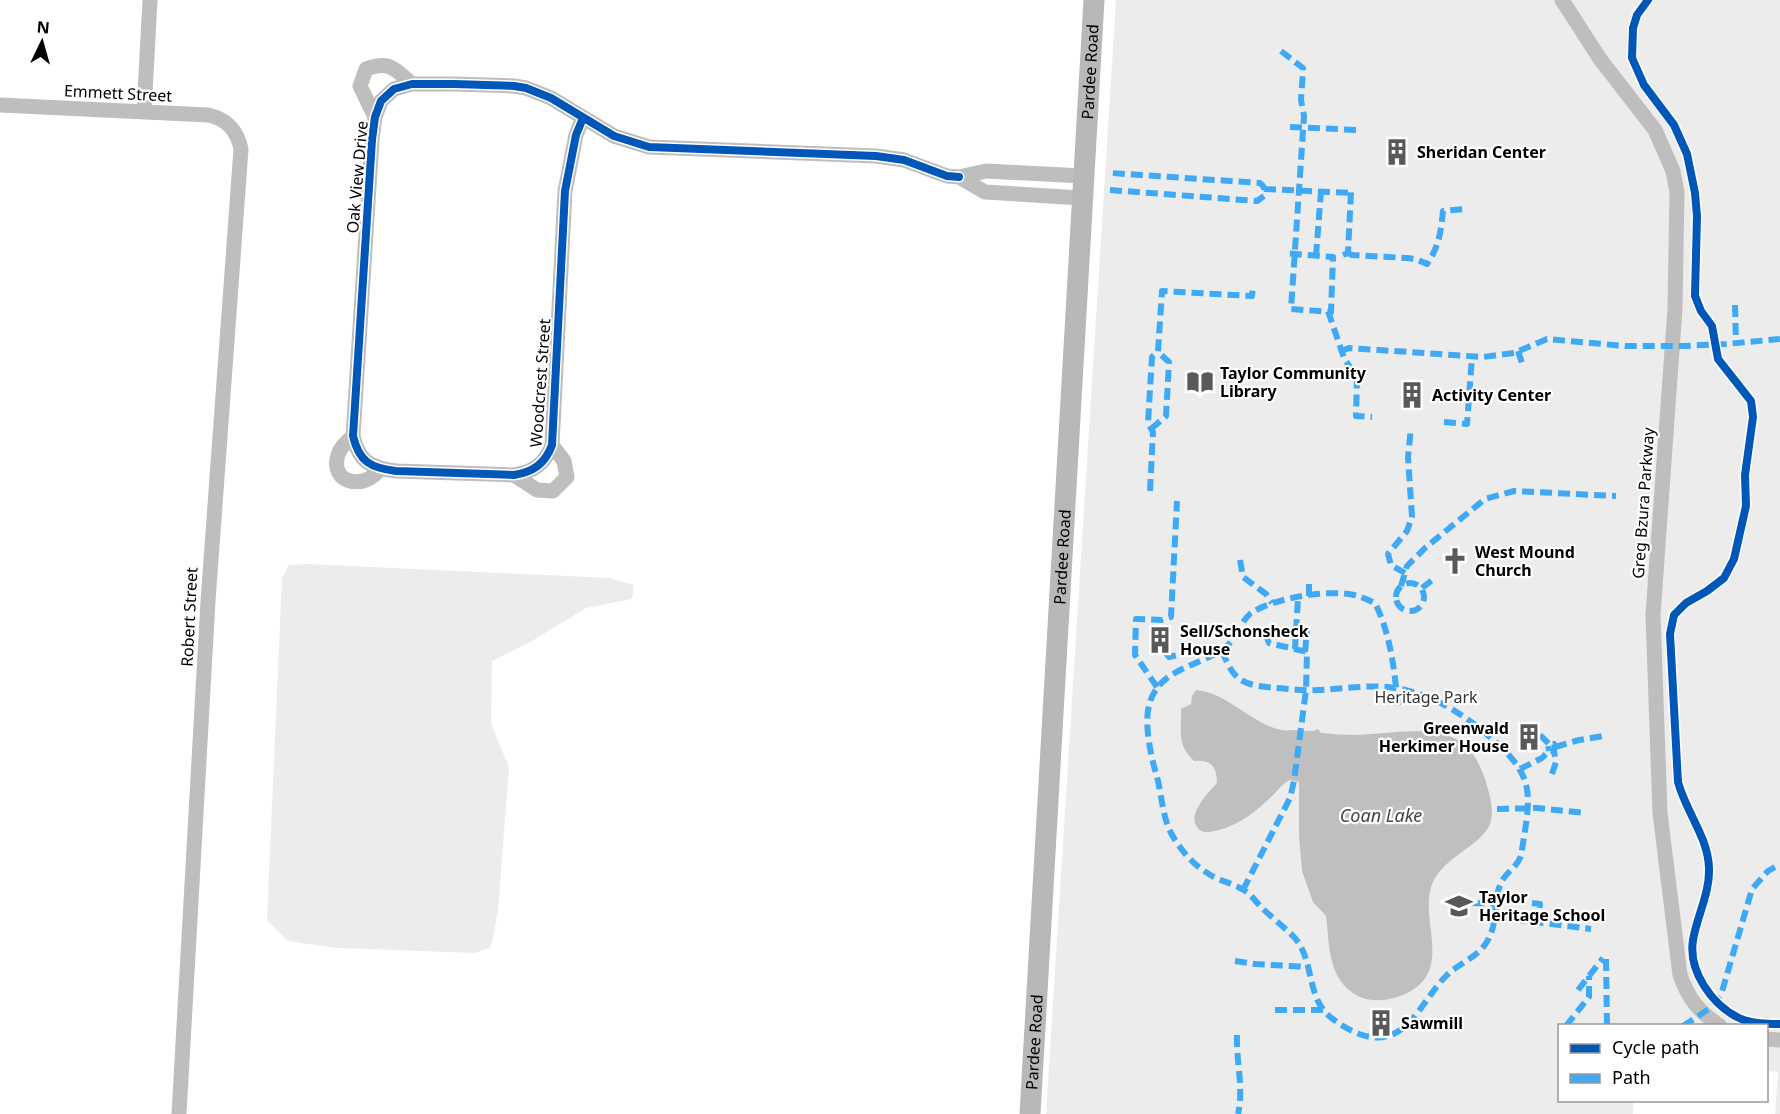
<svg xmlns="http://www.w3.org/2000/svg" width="1780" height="1114" font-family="'Noto Sans',sans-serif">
<rect width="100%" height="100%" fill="#fff"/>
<path fill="#ececec" d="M1116,0h664v1114h-5l3,-42 -11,-1 -1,-45h-206v74l74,1 -1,13h-587z
M309,564l300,14 25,7 -2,14 -46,9 -54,33 -40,20 -1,63 18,43 -11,144 -7,36 -16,6 -139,-5 -48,-7 -21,-21 15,-342 7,-13z"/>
<path fill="#bfbfbf" d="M1196,690c32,3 54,33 85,40 4,1 9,0 14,0 8,0 15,3 23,-1l3,4c12,1 24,2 37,2 30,-1 76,-11 103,7 12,8 19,23 24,37 4,14 10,31 5,45 -9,22 -45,32 -57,58 -17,37 27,94 -36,115 -12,4 -27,5 -39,-1 -31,-17 -28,-50 -32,-80l-13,-14 -11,-31 -3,-35v-54l-9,-2c-8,4 -11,9 -17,15 -16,16 -36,32 -59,36 -7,2 -13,2 -17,-4 -10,-13 12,-35 20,-44 0,-16 -6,-24 -23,-22 -18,-17 -12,-30 -13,-52l10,-5 1,-8z"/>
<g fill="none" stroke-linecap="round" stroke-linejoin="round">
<path stroke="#bebebe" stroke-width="15" d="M1562,0l38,59 55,71 18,41 4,21 -2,116 -22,307 7,198 20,162c8,23 19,37 40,51
M0,105l208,10c19,4 29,15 33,34l-33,452 -29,513
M144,112l6,-112
M375,117l-15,-31 6,-17c24,-9 29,0 46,15
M583,118l-7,17 -11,56 -13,254c-7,19 -19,27 -38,30l-118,-4c-25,-3 -37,-9 -43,-35l19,-296 3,-23 6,-16 13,-12 18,-5h42l60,2 12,2 25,10 63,38 35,11 227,9 28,4 43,16 12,1
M1082,198l-97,-6 -26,-15 27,-6 97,5
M353,436c-6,6 -13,11 -15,19 -9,27 25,37 42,14
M514,475l23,15 16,1 14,-14 -3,-16 -12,-16
M1766,1039l14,1"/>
<path stroke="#b8b8b8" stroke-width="21" id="s1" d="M1030,1114l64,-1114"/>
<path stroke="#3fa9f5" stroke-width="6" stroke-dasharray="12 6" stroke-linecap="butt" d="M1281,51l22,17v3l-2,29 3,16 -13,193 40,3 2,-55 -49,-4
M1290,127l68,3
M1264,189l90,4
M1110,190l147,11 7,-5c1,-6 1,-9 -4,-13l-149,-10
M1348,253l4,2 55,3 9,1 11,5c12,-17 14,-33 16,-53l21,-2
M1343,255l5,-2 3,-61
M1316,256l5,-65
M1735,305l1,38
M1328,311l16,47 13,20 -1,38 16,1
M1341,351l8,-3 134,9 31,-4 33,-14 78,7h58l43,-2 54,-5
M1518,351l5,15
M1444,422l23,2 5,-67
M1151,429l15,-13 3,-54 -11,-10
M1150,491l3,-59 -5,-9 4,-66 6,-5 4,-61 90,5 1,-10
M1240,560l3,17 23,17 6,9
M1405,573l-14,-8 -3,-11 19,-23 5,-14 -4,-60 3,-29
M1396 597a14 14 0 1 1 28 0a14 14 0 1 1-28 0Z
M1401,586l6,-20 18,-18 60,-49 29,-8 102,5
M1422,588l14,-11
M1309,596v-17
M1295,649l3,-51
M1222,651c4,9 8,20 16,27 10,8 27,9 39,10 14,1 27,3 41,2 25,-1 52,-6 77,-2 33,5 64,23 89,44 54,45 47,59 37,124 -4,11 -15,16 -20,27 -8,16 -3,38 -12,55 -9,19 -29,24 -43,38 -26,26 -40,75 -87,58 -10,-4 -24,-12 -32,-20 -21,-21 -13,-57 -34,-78 -10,-10 -22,-19 -32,-29 -4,-4 -8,-10 -13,-14 -9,-7 -20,-10 -30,-14 -21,-10 -36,-26 -47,-46 -9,-18 -9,-37 -14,-56 -6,-20 -14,-55 -7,-75 12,-38 58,-35 82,-61 7,-8 10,-21 19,-28 23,-15 80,-25 107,-17 6,2 12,5 17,7 16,32 20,70 23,106
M1305,652l2,-21
M1166,653l3,4 14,-3 7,-8 -3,-4
M1157,687l-22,-32 1,-36 26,1 9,-3 6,-116
M1540,735l9,9
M1555,747l24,-7 24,-4
M1520,769l22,-11 7,-7h5l1,-4 -1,-3 -6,1 1,6
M1552,774l4,-12 -2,-11
M1497,809l40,-1 48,5
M1243,890l47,-92 4,-17 12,-91 1,-38 -38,-9 -2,-5
M1456,896l18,7 23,1
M1498,900l14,1
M1532,903l8,1 -2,18
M1496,917l95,12
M1606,959l1,67
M1235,961l20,3 53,3
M1578,990l25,-32
M1275,1010h48
M1566,1026l23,-29v-21
M1683,1026l26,-17 12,-14 31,-106 16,-18 12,-7
M1237,1035c-1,27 7,52 1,79"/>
<defs>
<path id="cycleway" d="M1648,0l-11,15 -4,13 -1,30 12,27 30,40 13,29 8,39 2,23 -2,80 6,15 11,15 6,33 33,42 2,16 -8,58 1,31 -12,53 -10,19 -17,13 -21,12 -12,12 -4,19 8,148c8,30 30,55 31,86 1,25 -12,48 -16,72 -5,31 19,65 46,78 13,6 28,6 41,6
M583,118l-7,17 -11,56 -13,254c-7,19 -19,27 -38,30l-118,-4c-25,-3 -37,-9 -43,-35l19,-296 3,-23 6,-16 13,-12 18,-5h42l60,2 12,2 25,10 63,38 35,11 227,9 28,4 43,16 12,1"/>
</defs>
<use href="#cycleway" stroke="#fff" stroke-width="11"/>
<use href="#cycleway" stroke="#0057b8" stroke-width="8"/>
</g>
<defs>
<symbol id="building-bare" viewBox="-9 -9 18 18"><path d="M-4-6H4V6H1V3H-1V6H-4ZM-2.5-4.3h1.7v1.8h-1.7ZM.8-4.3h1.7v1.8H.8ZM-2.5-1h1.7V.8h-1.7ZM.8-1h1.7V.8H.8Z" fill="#595959" stroke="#fff" stroke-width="2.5" paint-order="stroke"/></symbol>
<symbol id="library-bare" viewBox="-9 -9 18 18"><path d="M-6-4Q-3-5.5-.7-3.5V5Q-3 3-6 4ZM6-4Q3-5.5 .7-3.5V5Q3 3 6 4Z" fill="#595959" stroke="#fff" stroke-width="2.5" paint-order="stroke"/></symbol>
<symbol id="church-bare" viewBox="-9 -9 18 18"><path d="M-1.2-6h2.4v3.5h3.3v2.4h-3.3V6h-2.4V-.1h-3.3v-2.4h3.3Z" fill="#595959" stroke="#fff" stroke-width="2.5" paint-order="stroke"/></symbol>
<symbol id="school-bare" viewBox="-9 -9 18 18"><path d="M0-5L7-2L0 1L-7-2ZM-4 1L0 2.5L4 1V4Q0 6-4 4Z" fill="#595959" stroke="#fff" stroke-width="2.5" paint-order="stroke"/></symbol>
</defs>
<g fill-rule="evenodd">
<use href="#building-bare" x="1378" y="133" width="38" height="38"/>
<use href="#library-bare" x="1181" y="363" width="38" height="38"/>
<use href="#building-bare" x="1393" y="376" width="38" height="38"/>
<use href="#church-bare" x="1436" y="542" width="38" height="38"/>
<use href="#building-bare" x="1141" y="621" width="38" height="38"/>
<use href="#building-bare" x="1510" y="718" width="38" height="38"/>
<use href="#school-bare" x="1440" y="887" width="38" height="38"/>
<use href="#building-bare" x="1362" y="1004" width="38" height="38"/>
</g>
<g text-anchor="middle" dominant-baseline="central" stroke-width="4.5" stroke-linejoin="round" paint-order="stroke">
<g font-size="16" fill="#000" stroke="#fff">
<text stroke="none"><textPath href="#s1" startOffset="1044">Pardee Road</textPath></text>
<text transform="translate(118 93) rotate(3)">Emmett Street</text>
<text transform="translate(357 177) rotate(-85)">Oak View Drive</text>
<text transform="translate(540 383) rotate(-86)">Woodcrest Street</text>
<text transform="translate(1643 503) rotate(-86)">Greg Bzura Parkway</text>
<text stroke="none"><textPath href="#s1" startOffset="558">Pardee Road</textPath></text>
<text transform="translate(189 617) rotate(-87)">Robert Street</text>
<text stroke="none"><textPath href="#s1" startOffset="72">Pardee Road</textPath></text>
</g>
<g font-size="16" font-weight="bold" fill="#000" stroke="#fff" text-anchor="start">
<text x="1417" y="152">Sheridan Center</text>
<text x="1220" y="373">Taylor Community<tspan x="1220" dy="18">Library</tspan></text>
<text x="1432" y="395">Activity Center</text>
<text x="1475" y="552">West Mound<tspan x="1475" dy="18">Church</tspan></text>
<text x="1180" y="631">Sell/Schonsheck<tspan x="1180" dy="18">House</tspan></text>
<text x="1509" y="728" text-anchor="end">Greenwald<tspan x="1509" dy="18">Herkimer House</tspan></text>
<text x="1479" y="897">Taylor<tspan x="1479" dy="18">Heritage School</tspan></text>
<text x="1401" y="1023">Sawmill</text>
</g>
<g font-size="16" fill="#333" stroke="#fff">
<text x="1426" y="697">Heritage Park</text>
</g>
<g font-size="18" font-style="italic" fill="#444" stroke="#fff">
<text x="1381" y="815">Coan Lake</text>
</g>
</g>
<rect x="1558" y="1024" width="210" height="78" fill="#ffffff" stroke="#999999" stroke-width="1.5"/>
<rect x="1570" y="1044" width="30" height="9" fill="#0057b8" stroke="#999999" stroke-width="1.5"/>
<text x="1612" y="1054" font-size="18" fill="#000000">Cycle path</text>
<rect x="1570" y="1074" width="30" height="9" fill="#3fa9f5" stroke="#999999" stroke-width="1.5"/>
<text x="1612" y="1084" font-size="18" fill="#000000">Path</text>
<g transform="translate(42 42) rotate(5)" stroke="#ffffff" stroke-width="4.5" paint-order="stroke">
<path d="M0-4.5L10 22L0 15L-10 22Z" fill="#000000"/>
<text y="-9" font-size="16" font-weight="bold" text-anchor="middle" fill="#000000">N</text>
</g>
</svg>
